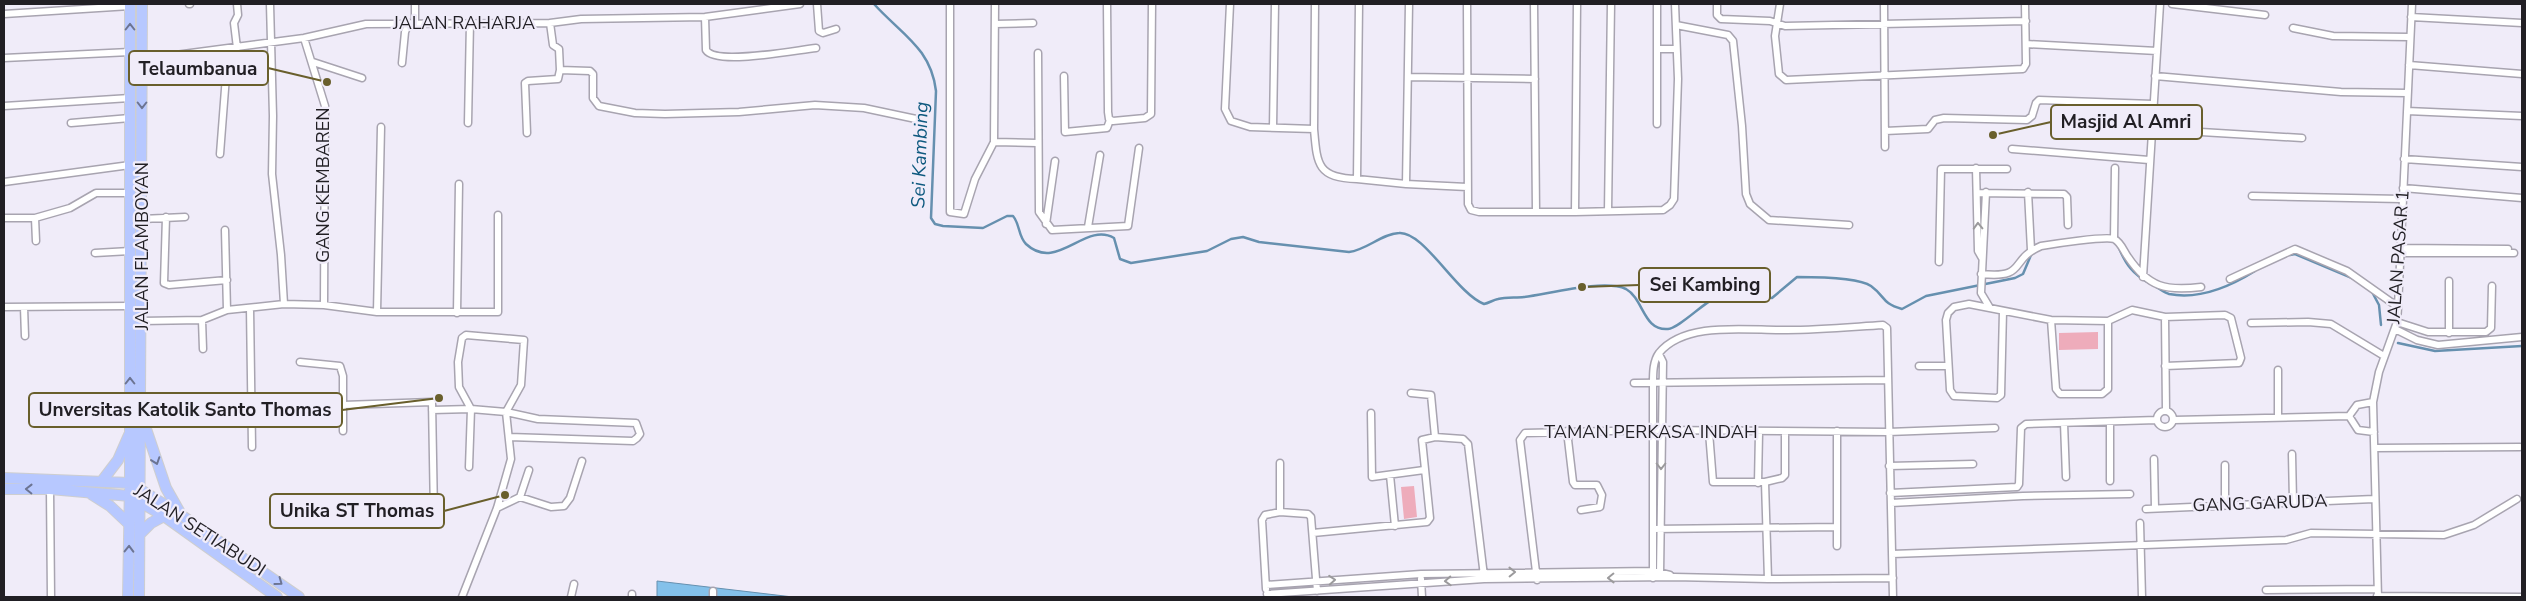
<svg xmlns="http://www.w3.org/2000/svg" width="2526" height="601" font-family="'Nunito Sans',sans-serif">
<rect width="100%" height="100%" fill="#f0ecf9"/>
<path fill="#eeacbb" d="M2098,332v17l-39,1v-17z
M1414,486l3,31 -13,2 -3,-32z"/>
<path fill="#84c1ea" stroke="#6690af" d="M657,581l136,16h-136z"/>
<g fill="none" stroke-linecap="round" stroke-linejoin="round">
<path stroke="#6690af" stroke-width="2.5" d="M874,4c27,30 57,44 62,87l-5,127 4,6 8,2 40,2 24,-12h6c7,8 5,20 13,28 31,29 59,-23 88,-6l6,21 11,4 76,-12 24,-12 12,-2 16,5 90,10c18,-2 32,-18 50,-19 25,-2 57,60 85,71 5,-1 9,-4 14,-5 8,-2 18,-1 26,-2 25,-3 80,-18 102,-8 18,10 17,42 42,40 11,-1 34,-25 47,-31 15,-7 41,-1 57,0l25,-21c17,0 61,0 74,9 15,11 10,17 31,23l24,-13 89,-18 8,-4 8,-19
M2119,248c7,17 14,26 30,35
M2290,255l5,-1 57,24
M2156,287c4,2 9,6 13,7 30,6 62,-8 86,-23
M2371,290l8,15 2,20
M2398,343l37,8 87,-5"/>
<defs>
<path id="street" d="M189,4h1
M270,4l3,112 -1,58 9,81 3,49
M817,4l2,27 4,2 13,-4
M950,4v208l14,2 11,-35 19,-37 1,-138
M1107,4l1,108 1,7 4,2 32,-3 6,-4 1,-110
M1230,4l-5,105 6,12 19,6 64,2c3,35 3,49 43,50l2,-175
M1467,4l1,200 3,6 8,2h57
M1534,4l2,208h39
M1577,4l-2,208 88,-2 7,-5 4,-6 4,-120 -3,-75
M1657,4v45
M1717,4v11l4,4 49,2 15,5 241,-5
M1780,4l-5,32 4,38 7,6 237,-11 3,-5 -1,-60
M1884,4l1,143
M2172,4l93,11
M4,14l126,-8
M705,17l1,33c10,16 90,0 110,-2
M2411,17l111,6
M415,23v-19
M550,23l3,22 6,4 1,21
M995,24l38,-1
M1676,25l52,10 5,6 9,85 4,68 4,10 19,16 80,5
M2293,28l40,8 76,1
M304,38l21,68 -1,199
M2026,44l131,7
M237,48l-3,-25 4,-8 -1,-11
M1038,53l1,159 13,18 76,-4 11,-78
M4,58l126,-6
M138,60l166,-22 62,-14 184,-1 31,-4 124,-2 95,-13
M313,62l49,16
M402,63l3,-31 4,-9
M2409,65l113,9
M1064,76l1,56 42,-4 3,-8
M2155,76l186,16 66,1
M1408,77l127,2
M4,106l126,-8
M2407,111l115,5
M71,123l59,-5
M468,123l2,-101
M1657,124v-75h19
M1273,127l2,-123
M1314,129l1,-125
M2151,129l151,9
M1885,131l43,-2 7,-9 9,-2 83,2 5,-4 4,-13 3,-3 114,4
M527,133l-2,-50 3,-2 30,-2 2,-9 30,1 3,3v24l6,8 36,7 30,1 74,-2 76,-7 49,3 52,11
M994,142l43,1
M2012,149l137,11
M220,154l8,-104
M2404,159l118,8
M1976,168l2,83 4,7
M1357,179l49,5 3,-180
M4,182l126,-17
M1406,184l61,3
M2403,188l119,10
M1986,192l-5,101 9,15
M2028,192l3,58
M1977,193l87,1 3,3 1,28
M2252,196l150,3
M1608,211l3,-207
M166,217l-2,66 5,2 58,-5
M4,218h31l35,-10 26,-15h34
M35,218l1,23
M142,219l43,-2
M1046,224l9,-63
M1088,227l12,-72
M225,230l2,80
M2114,239l1,-71
M2400,248l108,1
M95,253l35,-2
M2399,253h115
M1939,262l2,-93h66
M1981,274c47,5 27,-14 60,-28 12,-2 64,-10 73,-7 7,3 10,13 14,18 21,31 38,34 73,30
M2143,277l17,-273
M2230,279l65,-30 52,22 51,36
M2449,281v52
M4,307l126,-1
M24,307l1,29
M250,308l2,139
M2003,311l-2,84 -4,3 -43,-2 -4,-6 -4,-70 2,-7 6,-6 15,-3 82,16 57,1 24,-11 33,7 60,-2 6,3 10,40 -2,5 -74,3
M377,312l4,-185
M457,313l2,-129
M2165,317l1,94
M202,320l1,29
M2051,320l5,69 4,5h42l6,-5v-68
M141,321l61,-1 25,-10 57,-6 40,1 53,7h121v-97
M2397,322l31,10h58l5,-4 1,-42
M2251,323l57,-1 23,2 53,32
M2395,329l22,11 21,5 84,-8
M1659,354l4,8 -3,212
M300,362l40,4 3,10v55
M1919,366h29
M2278,370v47
M1634,383l254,-3
M1411,393l20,2 4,42
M2373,402l-16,3 -8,11 9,14 16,2
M343,405l89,-3 2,112
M432,410l39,-1 35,3 5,47 -14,49 -35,89
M2157 419a8 8 0 1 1 16 0a8 8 0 1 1-16 0Z
M1371,413l1,64 52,-7
M2174,420l175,-4
M2110,422v59
M2064,423l2,54
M1567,431l6,51 2,3h22l5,10 -2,12 -19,3
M1709,432l4,50h52l3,97
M2375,448l145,-1
M2292,454l1,47
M2154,459l1,49
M1280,463v49l28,2 3,3 6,74
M2225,465v40
M1889,466l84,-2
M469,467l2,-58 -12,-22 -1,-25 4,-24 4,-3 58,5 -3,45 -15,27 32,7 98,4 4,11 -3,4 -4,3 -124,-4
M1390,475l5,51
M1765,482l17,-4 3,-3v-43
M1758,483l1,-50
M50,489l1,108
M1890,493l127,-6 2,-3 2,-56 5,-4 131,-4
M520,497l9,-27
M1891,503l132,-7 107,-2
M497,508l23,-11 31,10 13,-1 6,-8 12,-37
M2146,509l228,-10
M2140,523l2,74
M1653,529l184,-2v-96
M1313,533l114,-11 3,-4 -8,-78 13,-3 28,2 5,5 16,132
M1837,546v-19
M1892,554l394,-14 25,-7 133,2 30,-10 43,-26
M1653,578v-195c0,-10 0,-22 6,-30 27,-33 91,-22 128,-23 32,0 64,-3 96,-5l4,3 6,269
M1421,579l1,18
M1537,580l-17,-140 5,-7 128,-3 235,2 107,-4
M1266,585l155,-11 232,-3 17,4
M1266,589l-4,-69 3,-5 15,-3
M2266,590l111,-1
M632,594v3
M1267,594l217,-15 190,-2 94,2 125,-1
M2377,596l145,1
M571,597l3,-13
M713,597v-6
M2378,597l-5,-195 6,-30 18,-50 1,-15 14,-303"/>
<path id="primary" d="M144,423l22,65 13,23
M4,478l126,5 51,32 118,82
M102,481l16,-21 11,-25
M4,489h46l80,7 34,20 113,81
M91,494l19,12 19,18
M140,534l11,-11 13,-7
M128,597l2,-114v-479
M139,597l3,-593"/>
</defs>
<use href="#street" stroke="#a8a4b0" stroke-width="9"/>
<use href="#primary" stroke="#cececf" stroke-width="12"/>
<use href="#street" stroke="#fff" stroke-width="6"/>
<use href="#primary" stroke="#b7c8ff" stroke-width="10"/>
</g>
<defs><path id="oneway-chevron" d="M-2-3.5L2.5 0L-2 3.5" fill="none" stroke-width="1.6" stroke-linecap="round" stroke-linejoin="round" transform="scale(1.25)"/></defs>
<g stroke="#6c7492">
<use href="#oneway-chevron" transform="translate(130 27) rotate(-90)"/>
<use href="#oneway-chevron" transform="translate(142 105) rotate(90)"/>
<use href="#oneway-chevron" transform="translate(130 381) rotate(-90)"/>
<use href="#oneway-chevron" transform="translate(156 461) rotate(71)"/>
<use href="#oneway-chevron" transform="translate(29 489) rotate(-179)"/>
<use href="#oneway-chevron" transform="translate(129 549) rotate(-89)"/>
<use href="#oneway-chevron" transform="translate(279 582) rotate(36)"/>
</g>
<g stroke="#9b9a9c">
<use href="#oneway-chevron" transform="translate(1978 226) rotate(-92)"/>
<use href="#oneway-chevron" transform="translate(1661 466) rotate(90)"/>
<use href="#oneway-chevron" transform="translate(1512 572) rotate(-1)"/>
<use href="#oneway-chevron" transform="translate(1611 578) rotate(179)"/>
<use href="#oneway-chevron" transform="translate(1332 580) rotate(-4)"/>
<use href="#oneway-chevron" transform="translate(1448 581) rotate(177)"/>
</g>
<g text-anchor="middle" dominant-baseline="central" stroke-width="4.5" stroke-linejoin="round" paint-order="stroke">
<g font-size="18" fill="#211f24" stroke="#f0ecf9">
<text x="464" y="23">JALAN RAHARJA</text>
<text transform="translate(323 185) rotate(-90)">GANG KEMBAREN</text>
<text transform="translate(142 246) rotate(-90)">JALAN FLAMBOYAN</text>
<text transform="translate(2398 257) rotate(-86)">JALAN PASAR 1</text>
<text x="1651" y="432">TAMAN PERKASA INDAH</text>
<text transform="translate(2260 503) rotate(-2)">GANG GARUDA</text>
<text transform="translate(200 530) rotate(33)">JALAN SETIABUDI</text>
</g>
<g font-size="19" font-style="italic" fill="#0e597f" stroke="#f0ecf9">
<text transform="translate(920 155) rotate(-88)">Sei Kambing</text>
</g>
</g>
<path fill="none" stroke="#695f2c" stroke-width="2" d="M327 82L268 68M1993 135L2051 122M1582 287L1639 285M439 398L342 410M505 495L444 511"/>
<g fill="#695f2c" stroke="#f0ecf9" stroke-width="2">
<circle cx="327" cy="82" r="5"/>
<circle cx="1993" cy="135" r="5"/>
<circle cx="1582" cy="287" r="5"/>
<circle cx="439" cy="398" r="5"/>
<circle cx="505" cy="495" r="5"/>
</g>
<g fill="#f0ecf9" stroke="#695f2c" stroke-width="2">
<rect x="129" y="51" width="139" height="34" rx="5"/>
<rect x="2051" y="105" width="151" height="34" rx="5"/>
<rect x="1639" y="268" width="131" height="34" rx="5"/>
<rect x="29" y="393" width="313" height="34" rx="5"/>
<rect x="270" y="494" width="174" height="34" rx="5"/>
</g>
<g font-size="19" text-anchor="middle" font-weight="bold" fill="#211f24">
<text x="198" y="75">Telaumbanua</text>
<text x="2126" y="128">Masjid Al Amri</text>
<text x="1705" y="291">Sei Kambing</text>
<text x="185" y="416">Unversitas Katolik Santo Thomas</text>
<text x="357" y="517">Unika ST Thomas</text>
</g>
<rect width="2526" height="601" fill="none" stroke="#211f24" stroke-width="10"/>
</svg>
